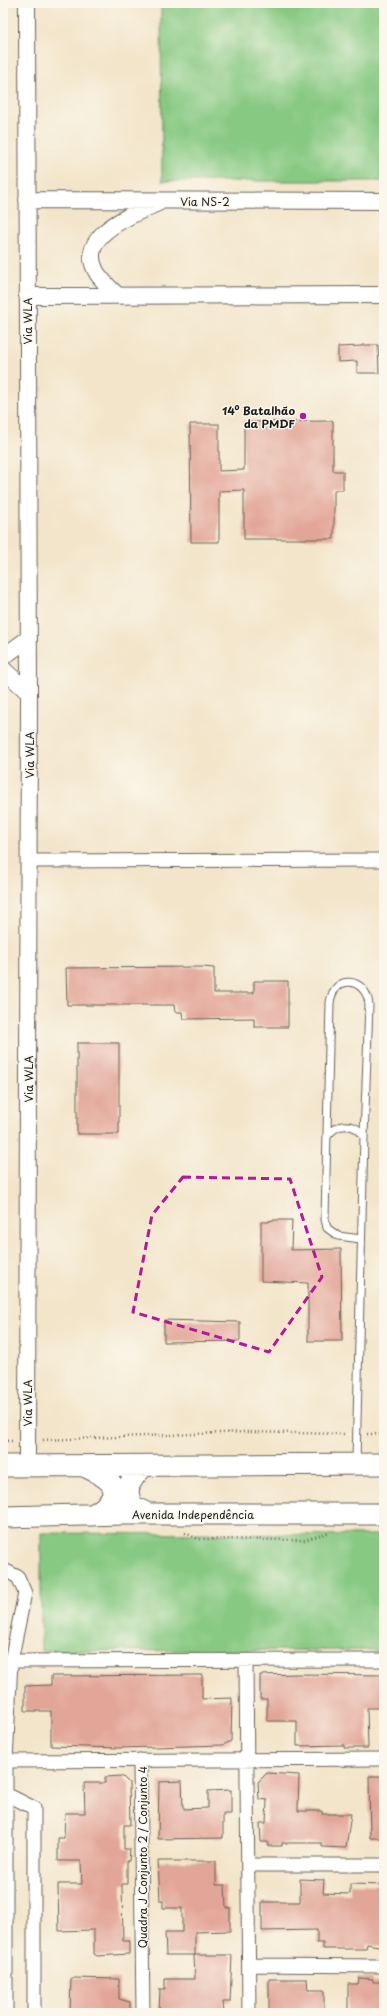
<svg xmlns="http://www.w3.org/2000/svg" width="387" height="2016" font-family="'Playpen Sans',sans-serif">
<rect width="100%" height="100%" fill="#fbf7ec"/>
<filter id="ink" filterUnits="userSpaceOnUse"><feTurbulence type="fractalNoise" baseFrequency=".025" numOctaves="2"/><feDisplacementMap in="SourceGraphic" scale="8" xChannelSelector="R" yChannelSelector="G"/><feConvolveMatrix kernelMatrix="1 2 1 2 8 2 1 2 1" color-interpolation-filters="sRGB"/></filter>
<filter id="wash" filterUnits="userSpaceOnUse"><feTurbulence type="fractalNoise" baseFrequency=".012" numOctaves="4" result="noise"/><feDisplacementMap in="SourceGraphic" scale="16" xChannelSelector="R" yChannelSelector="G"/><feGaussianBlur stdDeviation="0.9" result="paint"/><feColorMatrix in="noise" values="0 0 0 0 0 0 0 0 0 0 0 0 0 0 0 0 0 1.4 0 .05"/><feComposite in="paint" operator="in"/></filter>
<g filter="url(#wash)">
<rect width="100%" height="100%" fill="#f3e5ca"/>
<path fill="#87c982" stroke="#52724f" d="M161,3h223v178h-222z
M41,1533l343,2v115l-343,1z"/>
<g id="blocks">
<path fill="#e2a698" d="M362,345h16l1,28h-22v-12l-19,1v-15l24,-1z
M333,421v50h10v19h-9v49h-90v-49l-25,1v51h-28l-1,-118h29v47l25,-1v-48z
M203,967l11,1v25h40v-12h34v46h-34v-9l-71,1 -1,-7h-7l-1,-7h-107l-1,-37z
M77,1043h42v91h-42z
M273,1220h19l-1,30 50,-1 1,92h-34v-58l-47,-2v-59h8v-1z
M164,1320l76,2v19l-76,1z
M297,1674l87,1v33h-17l1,40h-24v-3l-47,1v-25h-30v-22h-7v-24z
M202,1675v24l30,-1 -1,43 -8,4 -103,3 -69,-2v-35h-26v-25l26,-1v-9z
M267,1773l32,2 -1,36h24v3h29l-5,34 -24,-1v-4h-40v3h-14v-4h-7l-1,-19h6l1,-23 -8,-1 -1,-17z
M122,1776l7,7 1,42h-6v24h6l-1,12h-2v23h-5l1,57h6v13l-32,2 -3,-2v-24l-35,1 -1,-47h24l-1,-23h-23v-23h6l1,-25h20l-1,-30h21v-6z
M369,1776h14l1,62h-14z
M182,1781l1,28 25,-1v-17l23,-1v24h-8v24l-65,1 1,-57z
M158,1861h58v24h9l1,23h4v23l-35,1v23h-29l-1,-23h17v-24h-19v-7h-3z
M300,1879l24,1 -1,13 27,1v-10l34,1v62l-17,-3 -1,5h-43v-6h-6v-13l-55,1v-29h38z
M194,1955h38l-2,47h-7l1,11h-65l1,-24h5v-10h30z
M71,1978l48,1v20l11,3v11h-60z
M359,1978l14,1v3h11v31h-36v-29h10z
M269,1979h38l1,11h16v23h-55z"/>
</g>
</g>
<g filter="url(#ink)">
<use href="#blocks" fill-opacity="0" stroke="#676259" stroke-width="1"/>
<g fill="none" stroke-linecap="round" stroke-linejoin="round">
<defs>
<path id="service" d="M327,1137c9,-15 29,-15 37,0
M356,1462l8,-325 5,-132c-2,-27 -35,-33 -39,-2l-5,216 2,9 11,8 23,3"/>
<path id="minor" d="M29,861l355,-1
M3,1572l3,-1 12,6 7,16 -14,68 -5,100v252
M3,1661l381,-1
M246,1661l3,352
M140,1760l3,253
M6,1761l378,-2
M6,1794l28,14v205
M248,1865h136
M249,1965l135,1"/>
<path id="tertiary" d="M27,3l2,690 -2,773
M27,200l357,1
M27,296l357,-1
M118,296c-7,-7 -16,-15 -21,-23 -23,-39 38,-59 63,-71
M3,657l26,-19
M3,669l26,24"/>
<path id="primary" d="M3,1466l381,-2
M84,1466c6,3 14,6 20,11 21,14 3,30 -12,38
M144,1466c-12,11 -23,25 -10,41l14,7
M3,1517l120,-3h261"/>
</defs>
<use href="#service" stroke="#676259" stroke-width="9"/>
<use href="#minor" stroke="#676259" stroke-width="15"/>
<use href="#tertiary" stroke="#676259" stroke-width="18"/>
<use href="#primary" stroke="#676259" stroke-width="23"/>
<path stroke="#676259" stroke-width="2.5" stroke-dasharray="1 3" stroke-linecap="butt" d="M367,1434h17
M43,1440l202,-8 101,2
M3,1441h9
M185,1533l13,6 106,1 24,-7"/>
<use href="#service" stroke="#fff" stroke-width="7"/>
<use href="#minor" stroke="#fff" stroke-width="13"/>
<use href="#tertiary" stroke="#fff" stroke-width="16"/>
<use href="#primary" stroke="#fff" stroke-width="21"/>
</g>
</g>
<path fill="none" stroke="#b5179e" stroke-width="3" stroke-dasharray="8 5" stroke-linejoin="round" d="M183,1177l107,2 32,98 -53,75 -136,-40 19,-97z"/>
<circle fill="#b5179e" stroke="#fbf7ec" stroke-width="1.5" cx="303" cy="416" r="4"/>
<g text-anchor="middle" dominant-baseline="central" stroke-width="3" stroke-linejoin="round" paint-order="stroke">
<g font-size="11" fill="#1c1c1c" stroke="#fbf7ec">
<text x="205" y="201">Via NS-2</text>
<text transform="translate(27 321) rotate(-90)">Via WLA</text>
<text transform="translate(29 755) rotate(-90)">Via WLA</text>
<text transform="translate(28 1079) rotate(-90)">Via WLA</text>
<text transform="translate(27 1403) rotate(-90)">Via WLA</text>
<text x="193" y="1514">Avenida Independência</text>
<text transform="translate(142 1857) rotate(-90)">Quadra J Conjunto 2 / Conjunto 4</text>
</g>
<g font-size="11" font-weight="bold" fill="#1c1c1c" stroke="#fbf7ec" text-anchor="end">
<text x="295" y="410">14º Batalhão<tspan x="295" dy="13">da PMDF</tspan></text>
</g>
</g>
<rect width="387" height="2016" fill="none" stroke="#fbf7ec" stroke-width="16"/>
</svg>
